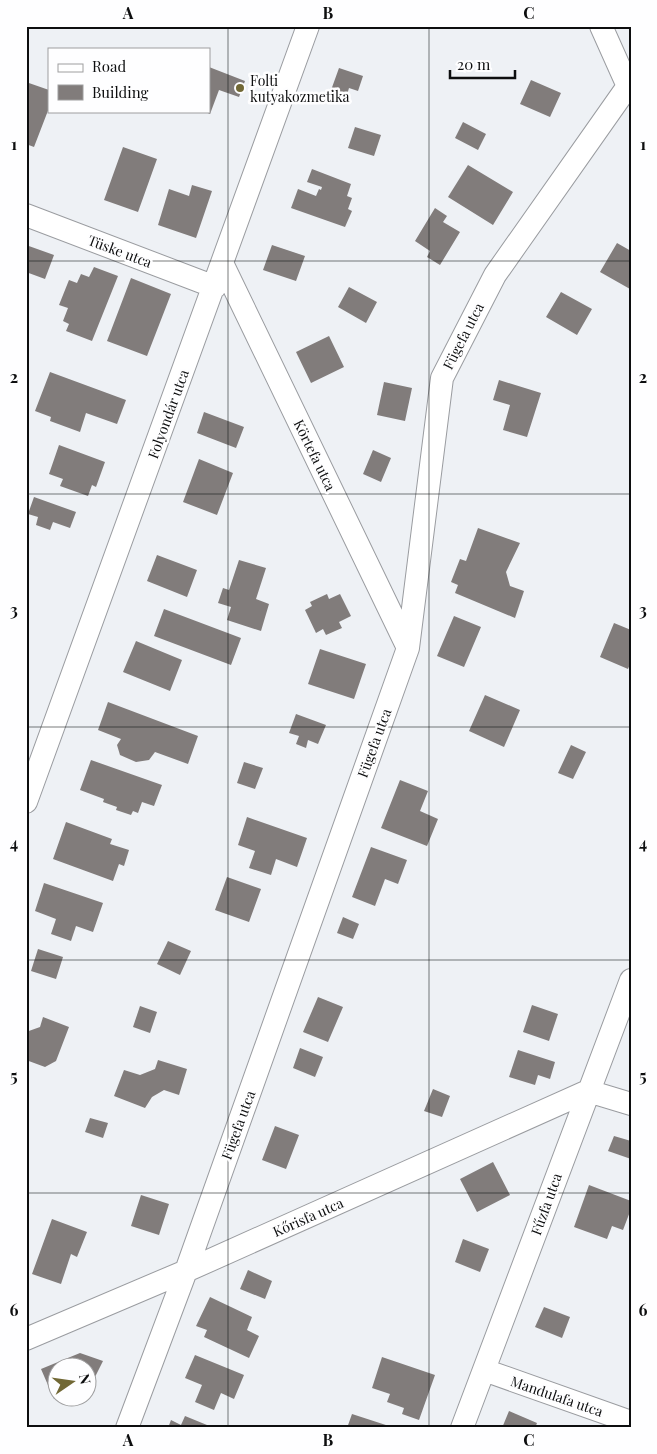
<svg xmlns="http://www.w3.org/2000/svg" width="657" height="1454" font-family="'Playfair Display',serif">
<rect width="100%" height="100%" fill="#eef1f5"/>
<path fill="#817c7b" d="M209,67l36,14 -6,16 -20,-7 -9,24 -7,-3h6z
M339,68l24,8 -5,15 -9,-3 -3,10 -16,-5z
M531,80l30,13 -11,24 -30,-13z
M26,82l23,8v18l-15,39 -8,-3z
M463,122l23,12 -8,16 -23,-12z
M355,127l26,8 -7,21 -26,-8z
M123,147l34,12 -19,53 -34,-12z
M468,165l45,27 -20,33 -45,-28z
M312,169l39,15 -4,12 5,2 -4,11 4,2 -7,16 -54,-19 7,-19 18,7 3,-7 2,1 1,-3 -15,-5z
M192,185l20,6 -16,47 -38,-13 11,-36 20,7z
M435,208l12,8 -4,6 17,10 -20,33 -13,-8 3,-6 -15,-10z
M617,243l14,8 -1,38 -30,-17z
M26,245l28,10 -9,24 -19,-7z
M272,245l33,11 -9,25 -33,-11z
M94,267l24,9 -26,65 -26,-10 3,-7 -6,-3 5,-13 -9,-3 10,-25 8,3 4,-9 8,3z
M131,278l40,16 -24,62 -40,-15z
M349,287l28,15 -11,21 -28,-16z
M561,292l31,17 -15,26 -31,-18z
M329,336l15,31 -33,16 -15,-31z
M50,372l76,28 -9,24 -31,-11 -6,19 -30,-11 1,-4 -16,-6z
M499,380l42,13 -14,44 -24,-7 7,-25 -17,-5z
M384,382l28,6 -7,33 -28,-6z
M204,412l40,15 -8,21 -39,-15z
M59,445l46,17 -9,25 -4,-2 -4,11 -28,-10 3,-7 -14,-5z
M373,450l18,8 -10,24 -18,-8z
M199,459l34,14 -16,42 -34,-13z
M34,497l42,15 -6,16 -17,-6 -3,8 -14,-5 2,-8 -10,-3z
M478,528l42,15 -14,29 4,14 14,5 -9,27 -60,-25 3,-8 -7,-3 9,-23 6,2z
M157,555l40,15 -10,27 -40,-16z
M239,560l27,8 -10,31 13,5 -8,27 -34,-11 4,-13 -13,-4 5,-15 6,2z
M327,594l2,5 11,-5 11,22 -12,6 3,6 -16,7 -3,-6 -7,4 -11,-23 7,-4 -2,-4z
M164,609l77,29 -10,27 -77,-29z
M454,616l27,11 -17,40 -27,-11z
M614,623l17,7v32l-3,7 -28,-12z
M136,641l46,19 -12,31 -47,-19z
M320,649l46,15 -12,35 -46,-15z
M485,695l35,15 -16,37 -35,-16z
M108,702l90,34 -10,28 -33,-12 -6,8 -13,2 -16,-7 -3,-10 4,-6 -23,-9z
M296,714l30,11 -8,19 -10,-4 -2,8 -10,-4 3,-8 -10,-3z
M571,745l15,7 -13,27 -15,-6z
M91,760l71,25 -8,21 -12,-4 -4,11 -5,-2 -2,4 -15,-5 1,-3 -14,-5 1,-3 -24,-9z
M244,762l19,6 -8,21 -18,-6z
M400,780l28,11 -8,20 18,8 -11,27 -46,-18z
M247,817l60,21 -10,29 -21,-8 -5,16 -22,-7 6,-17 -17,-6z
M66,822l46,17 -2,5 19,6 -5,16 -5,-2 -6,17 -60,-22z
M371,847l36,13 -9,24 -13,-5 -10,27 -23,-9z
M227,877l34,12 -12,33 -34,-12z
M44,883l59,20 -10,29 -17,-6 -5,15 -20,-7 5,-15 -21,-8z
M343,917l16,7 -6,15 -16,-6z
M168,941l23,10 -11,24 -23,-11z
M38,949l25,8 -7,22 -25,-8z
M318,997l25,10 -15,35 -25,-10z
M532,1005l26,9 -9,27 -26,-9z
M140,1006l17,6 -7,21 -17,-6z
M43,1017l26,10 -13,34 -11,6 -19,-7v-28l14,-5z
M300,1048l23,9 -8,20 -22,-9z
M518,1050l37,12 -5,17 -12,-4 -3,10 -26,-8z
M158,1060l29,9 -8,26 -15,-5 -12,7 -7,11 -31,-12 10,-26 16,5 15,-6z
M433,1089l17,7 -8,21 -18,-6z
M90,1118l18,5 -5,15 -18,-6z
M275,1126l24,9 -13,34 -24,-9z
M614,1136l17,5v18l-23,-8z
M493,1162l17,33 -33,17 -17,-33z
M589,1185l42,16v8l-8,21 -11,-4 -5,13 -33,-12z
M141,1195l28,9 -10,31 -28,-9z
M52,1219l35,13 -10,25 -6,-3 -10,30 -29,-10z
M463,1239l26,10 -9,23 -25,-10z
M248,1270l24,11 -7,18 -25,-10z
M210,1297l42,20 -5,13 12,6 -10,22 -45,-21 3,-7 -11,-4z
M544,1307l26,10 -8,21 -27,-11z
M80,1353l23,8 -11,22 -4,2v-19h-30v32l-4,1 -13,-30z
M195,1355l49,20 -10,24 -13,-6 -7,17 -19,-8 7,-17 -17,-7z
M382,1357l53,18 -16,45 -17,-6 2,-6 -17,-6 3,-8 -18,-6z
M509,1411l28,12 -2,5h-33z
M352,1414l40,13 -1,1h-44z
M185,1416l22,9 -1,3h-38l3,-8 10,5z"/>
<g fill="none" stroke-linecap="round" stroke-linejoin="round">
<defs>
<path id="street" d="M601,26l30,67
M26,215l189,72
M222,263l186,385
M26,802l282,-776
M26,1339l160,-68 402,-180 43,13
M484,1370l147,52
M127,1428l59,-157 222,-623 34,-270 53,-103 133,-189 3,-7
M462,1428l169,-448"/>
</defs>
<use href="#street" stroke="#9a9ca0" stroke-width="24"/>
<use href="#street" stroke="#fff" stroke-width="22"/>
</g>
<path fill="none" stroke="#0d0e0f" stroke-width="1" stroke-opacity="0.55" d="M228,26v1402M429,26v1402M26,261h605M26,494h605M26,727h605M26,960h605M26,1193h605"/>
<circle fill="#716835" stroke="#fefeff" stroke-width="2" cx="240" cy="88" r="5"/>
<g text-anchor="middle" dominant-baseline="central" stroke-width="5" stroke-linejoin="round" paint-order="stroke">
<g font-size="14" fill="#0d0e0f" stroke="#fefeff" text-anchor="start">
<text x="250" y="80">Folti<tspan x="250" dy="16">kutyakozmetika</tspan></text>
</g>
<g font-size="14" fill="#0d0e0f" stroke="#fefeff">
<text transform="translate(120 251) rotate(21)">Tüske utca</text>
<text transform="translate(463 336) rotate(-63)">Fügefa utca</text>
<text transform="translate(168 414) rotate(-70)">Folyondár utca</text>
<text transform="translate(315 455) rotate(64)">Körtefa utca</text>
<text transform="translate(374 743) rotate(-70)">Fügefa utca</text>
<text transform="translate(238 1125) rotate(-70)">Fügefa utca</text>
<text transform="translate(546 1204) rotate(-70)">Fűzfa utca</text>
<text transform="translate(308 1217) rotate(-24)">Kőrisfa utca</text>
<text transform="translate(557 1396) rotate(19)">Mandulafa utca</text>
</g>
</g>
<rect width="657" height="1454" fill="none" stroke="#fefeff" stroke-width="55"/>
<rect x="48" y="48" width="162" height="65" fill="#fefeff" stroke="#9e9e9f"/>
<rect x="58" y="64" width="25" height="8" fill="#ffffff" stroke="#9e9e9f"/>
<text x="92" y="72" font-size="15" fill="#0d0e0f">Road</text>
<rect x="58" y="85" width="25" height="15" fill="#817c7b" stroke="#9e9e9f"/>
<text x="92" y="98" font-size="15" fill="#0d0e0f">Building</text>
<g transform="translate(72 1382) rotate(77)"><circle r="24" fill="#fefeff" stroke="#9e9e9f"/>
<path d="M0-4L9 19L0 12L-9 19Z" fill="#716835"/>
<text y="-8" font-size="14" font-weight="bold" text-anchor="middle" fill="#0d0e0f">N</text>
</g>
<path d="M450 70v8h65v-8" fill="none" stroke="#0d0e0f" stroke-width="2.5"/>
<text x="457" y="70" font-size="15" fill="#0d0e0f" stroke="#fefeff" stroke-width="4" paint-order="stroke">20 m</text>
<rect x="28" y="28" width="602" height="1398" fill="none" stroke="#0d0e0f" stroke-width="2"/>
<g font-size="16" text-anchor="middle" font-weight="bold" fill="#0d0e0f">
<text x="128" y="19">A</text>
<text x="328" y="19">B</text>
<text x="529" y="19">C</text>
<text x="14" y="150">1</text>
<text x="643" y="150">1</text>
<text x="14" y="383">2</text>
<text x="643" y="383">2</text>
<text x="14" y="616">3</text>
<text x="643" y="616">3</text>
<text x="14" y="849">4</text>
<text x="643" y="849">4</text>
<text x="14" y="1082">5</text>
<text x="643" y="1082">5</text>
<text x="14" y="1316">6</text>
<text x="643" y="1316">6</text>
<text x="128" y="1446">A</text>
<text x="328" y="1446">B</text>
<text x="529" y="1446">C</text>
</g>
</svg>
